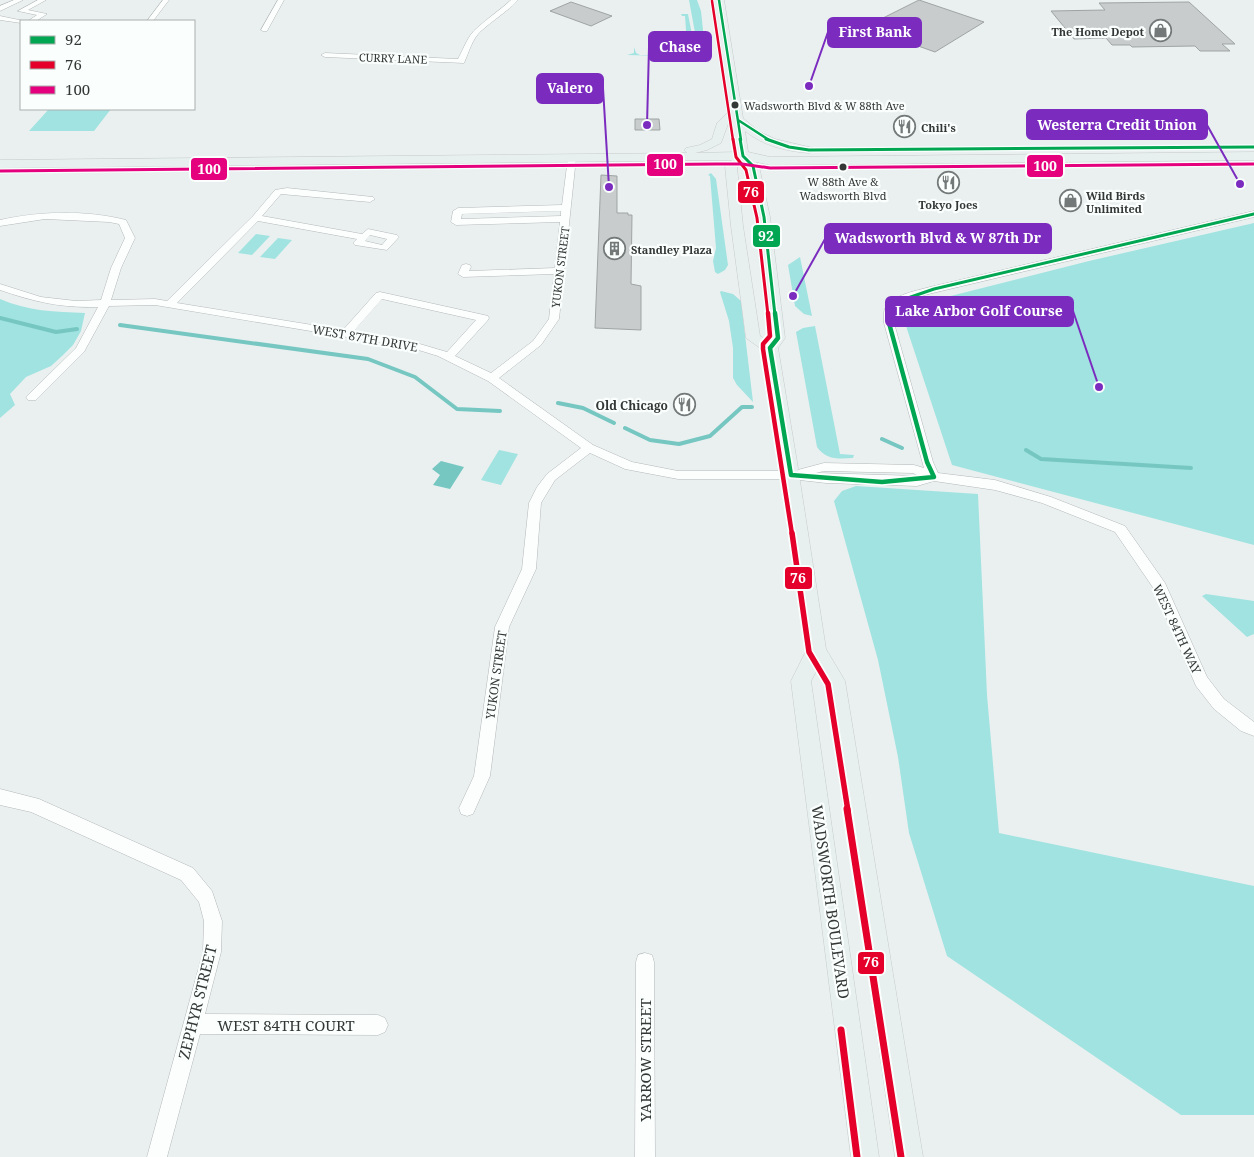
<svg xmlns="http://www.w3.org/2000/svg" width="1254" height="1157" font-family="'Noto Serif',serif">
<rect width="100%" height="100%" fill="#eaf0f0"/>
<path fill="#a0e3e0" d="M689,0h8l4,11 4,38 -8,5 -2,-1 1,-15z
M681,14h7c2,12 7,28 3,41l-19,1 -45,-1 7,-2v-6l2,6 4,2h35l8,-2 -1,-8 5,-1 -2,-28h-3z
M49,109h62l-17,22h-65z
M711,173l5,6 12,86 -3,5 -7,4 -3,-2 -2,-11 3,-13 -6,-72 -2,-1z
M1254,223v322l-302,-80 -48,-145 3,-9 8,-6 174,-44z
M256,234l14,2 -18,19 -14,-2z
M278,238l14,2 -17,19 -15,-2z
M800,257l12,59 -8,-2 -9,-8 -7,-41z
M721,291l12,3 8,7 12,101 -16,-17 -4,-7v-30l-4,-27 -9,-29z
M0,299c27,12 56,13 85,14l-4,18 -8,14 -11,11 -11,10 -25,11 -16,17 5,11 -15,13z
M815,326l25,128 14,1 -1,3c-15,1 -27,2 -36,-11l-21,-115 7,-4z
M499,450l19,4 -17,31 -20,-5z
M856,486l122,8 9,201 12,138 255,53v229h-73l-234,-159 -38,-123 -11,-76 -20,-97 -44,-159 8,-10z
M1206,594l48,7v33l-7,3 -45,-41z"/>
<path fill="#76c7c2" d="M441,461l23,6 -14,22 -17,-4 7,-10 -8,-6z"/>
<g fill="none" stroke-linecap="round" stroke-linejoin="round">
<path stroke="#76c7c2" stroke-width="4" d="M0,318l56,14 21,-3
M120,325l248,34 47,18 42,32 43,2
M558,403l25,5 31,15
M625,428l25,12 29,4 31,-8 32,-29h10
M882,439l20,9
M1026,450l15,9 150,9"/>
</g>
<path fill="#c8cccc" stroke="#9fa4a3" d="M919,0l65,22 -49,30 -70,-25z
M571,2l41,14 -21,10 -41,-15z
M1189,2l46,42h-13l8,7h-30l-5,-5 -63,1 -2,-2h-18l-6,-7 -32,1 -23,-28 54,-1 -6,-7z
M635,119h24l1,11h-25z
M601,175l16,1v37h11v2h4l-1,69 10,2v44l-46,-2z"/>
<g fill="none" stroke-linecap="round" stroke-linejoin="round">
<defs>
<path id="minor" d="M14,0h9l-23,11v-5z
M38,0h8l-18,10 19,4 -11,7h-8l9,-6 -19,-4z
M163,0h6l-16,21h-6z
M278,0h6l-17,31h-4l-2,-1z
M511,0h7c-11,12 -25,20 -37,31 -9,8 -12,21 -17,32l-139,-6 -4,-2 4,-2 133,6c6,-11 10,-24 19,-31 11,-10 23,-18 34,-28z
M0,16l24,5 -3,2 -21,-3z
M572,155l4,3 -17,161 -18,26 -42,33 94,67 39,17 46,9h116l30,-8 90,2 10,3 -40,-145c0,-5 -1,-12 2,-16 9,-13 30,-16 44,-20l324,-76v6l-334,79 -17,7 -8,7 -1,13 39,139 5,11 57,7 56,17 74,29 40,57 42,94 17,22 30,23v14l-13,-5 -27,-22 -18,-23 -42,-97 -39,-57 -73,-29 -47,-13 -61,-9 -17,5 -91,-3 -35,-4h-113l-53,-10 -35,-16 -35,27 -14,23 -5,66 -27,58 -19,149 -17,38 -6,2 -6,-2 -2,-6 15,-32 21,-149 27,-58 7,-66 8,-16 10,-13 34,-26 -93,-67 -50,-25 -26,-8 -257,-43 -46,1 -25,46 -48,48h-8l-2,-3 50,-49 22,-41c-37,1 -63,-5 -98,-17v-6l41,13 35,4 25,-1 10,-32 14,-30 -6,-14 -10,-2 -64,-3 -45,7v-6c41,-9 86,-10 126,0l9,18 -14,30 -10,32 44,-1 12,2 86,-85 22,-26 12,-2 86,9 2,2 -5,3 -89,-8 -19,22 100,18 6,-5 29,6 2,2 -12,13 -32,-5 -2,-2 4,-4 -99,-18 -81,82 166,27 33,-37 4,-1 104,23 4,1 1,2 -1,2 -33,36 36,17 42,-32 16,-22 5,-45 -91,3 -5,-3 4,-9 4,-1 4,1 1,2 -2,4 86,-3 5,-46 -104,3 -5,-3 2,-11 5,-3 104,-3 6,-47zM561,211v5l-100,3 1,-5zM370,235l17,4 -5,6 -17,-4zM382,299l94,21 -29,32 -34,-10 -60,-10zM824,471l89,2 6,3 -103,-3z
M0,789l39,10 154,69 19,23 10,30 -1,31 -16,62 173,1 7,3 3,7 -3,7 -7,3 -178,-1 -33,123h-20l56,-205 1,-31 -5,-19 -18,-22 -150,-68 -31,-7z
M645,953l7,2 2,7 1,195h-20l1,-195 2,-7z"/>
<path id="major" d="M714,0h10l19,118 15,13 17,8 38,9 2,2 -6,3c-24,-2 -45,-7 -64,-22l3,21 22,5 484,-5v8l-484,5 -14,-3 3,4 11,51 15,121 -7,10 19,114 29,187 19,32 78,476h-28l-70,-474 -8,-13 -6,11 68,476h-28l-60,-476 15,-30 -25,-189 -18,-112 -17,-12 -15,-112 -6,-60 7,-6 -732,8v-8l687,-7 -3,-3 2,-2 14,-3 12,-6 5,-16 13,-13zM732,121l5,31 -42,1 12,-3 14,-7 7,-19zM743,162l4,5 11,50 13,120 -3,4 -8,-5 -17,-110 -6,-59z"/>
</defs>
<use href="#minor" stroke="#b4b8b8" stroke-width="1"/>
<use href="#major" stroke="#c7caca" stroke-width="1"/>
<use href="#minor" fill="#fcfdfd" fill-rule="evenodd"/>
<use href="#major" fill="#e7f0ef" fill-rule="evenodd"/>
<defs>
<path id="bus-1-far2" d="M719,0l22,140
M738,120l31,20"/>
<path id="bus-1-far1" d="M740,139l3,17 10,10 11,51 11,98
M766,139l23,8 20,3 445,-3
M890,315v-6l15,-10 29,-10 320,-75"/>
<path id="bus-1" d="M775,313l3,25 -8,10 21,127
M890,313l-1,10 38,139 7,15
M791,475l91,7 52,-5"/>
<path id="bus-2-far4" d="M712,1l21,139"/>
<path id="bus-2-far3" d="M733,139l3,18 10,13 11,48 11,97"/>
<path id="bus-2-far2" d="M768,313l2,23 -7,8v5l29,185"/>
<path id="bus-2-far1" d="M792,533l17,119 19,32 20,127"/>
<path id="bus-2" d="M847,809l54,348
M841,1030l16,127"/>
<path id="bus-3" d="M0,171l716,-7h26l28,4 484,-4"/>
</defs>
<use href="#bus-1-far2" stroke="#fafffe" stroke-width="4.5"/>
<use href="#bus-1-far1" stroke="#fafffe" stroke-width="5.5"/>
<use href="#bus-1" stroke="#fafffe" stroke-width="8"/>
<use href="#bus-2-far4" stroke="#fafffe" stroke-width="4.5"/>
<use href="#bus-2-far3" stroke="#fafffe" stroke-width="5.5"/>
<use href="#bus-2-far2" stroke="#fafffe" stroke-width="8"/>
<use href="#bus-2-far1" stroke="#fafffe" stroke-width="9"/>
<use href="#bus-2" stroke="#fafffe" stroke-width="11"/>
<use href="#bus-3" stroke="#fafffe" stroke-width="5.5"/>
<use href="#bus-1-far2" stroke="#00a651" stroke-width="2.5"/>
<use href="#bus-1-far1" stroke="#00a651" stroke-width="3"/>
<use href="#bus-1" stroke="#00a651" stroke-width="4.5"/>
<use href="#bus-2-far4" stroke="#e4002b" stroke-width="2.5"/>
<use href="#bus-2-far3" stroke="#e4002b" stroke-width="3"/>
<use href="#bus-2-far2" stroke="#e4002b" stroke-width="4.5"/>
<use href="#bus-2-far1" stroke="#e4002b" stroke-width="5.5"/>
<use href="#bus-2" stroke="#e4002b" stroke-width="7"/>
<use href="#bus-3" stroke="#e5007d" stroke-width="3"/>
</g>
<defs>
<symbol id="shop-ring" viewBox="-11 -11 22 22"><circle r="9.5" fill="#fafffe" stroke="#737878" stroke-width="1.5"/><path d="M-5-2.5h2.3a2.7 3.5 0 0 1 5.4 0H5L5.5 6h-11ZM-1.5-2.5h3a1.5 2.3 0 0 0-3 0Z" fill="#737878"/></symbol>
<symbol id="restaurant-ring" viewBox="-11 -11 22 22"><circle r="9.5" fill="#fafffe" stroke="#737878" stroke-width="1.5"/><path d="M-5-6h1v4h1v-4h1v4h1v-4h1v5L-1.5 .5V6h-2V.5L-5-1ZM5-6V6H3V1.5H1.5Q1.5-4 5-6Z" fill="#737878"/></symbol>
<symbol id="building-ring" viewBox="-11 -11 22 22"><circle r="9.5" fill="#fafffe" stroke="#737878" stroke-width="1.5"/><path d="M-4-6H4V6H1V3H-1V6H-4ZM-2.5-4.3h1.7v1.8h-1.7ZM.8-4.3h1.7v1.8H.8ZM-2.5-1h1.7V.8h-1.7ZM.8-1h1.7V.8H.8Z" fill="#737878"/></symbol>
</defs>
<g fill-rule="evenodd">
<use href="#shop-ring" x="1148" y="18" width="25" height="25"/>
<use href="#restaurant-ring" x="892" y="114" width="25" height="25"/>
<use href="#restaurant-ring" x="936" y="170" width="25" height="25"/>
<use href="#shop-ring" x="1058" y="188" width="25" height="25"/>
<use href="#building-ring" x="602" y="236" width="25" height="25"/>
<use href="#restaurant-ring" x="672" y="392" width="25" height="25"/>
</g>
<g fill="#333837" stroke="#fafffe" stroke-width="2">
<circle cx="735" cy="105" r="4.5"/>
<circle cx="843" cy="167" r="4.5"/>
</g>
<g text-anchor="middle" dominant-baseline="central" stroke-width="4.5" stroke-linejoin="round" paint-order="stroke">
<g font-size="11" font-weight="bold" fill="#333837" stroke="#fafffe" text-anchor="start">
<text x="1144" y="31" text-anchor="end">The Home Depot</text>
<text x="921" y="127">Chili's</text>
<text x="1086" y="195">Wild Birds<tspan x="1086" dy="13">Unlimited</tspan></text>
<text x="948" y="204" text-anchor="middle">Tokyo Joes</text>
<text x="631" y="249">Standley Plaza</text>
</g>
<g font-size="11" fill="#333837" stroke="#fafffe">
<text transform="translate(393 58) rotate(2)">CURRY LANE</text>
<text transform="translate(560 267) rotate(-83)">YUKON STREET</text>
</g>
<g font-size="11" fill="#333837" stroke="#fafffe" text-anchor="start">
<text x="744" y="105">Wadsworth Blvd &amp; W 88th Ave</text>
<text x="843" y="181" text-anchor="middle">W 88th Ave &amp;<tspan x="843" dy="14">Wadsworth Blvd</tspan></text>
</g>
<g font-size="12" fill="#333837" stroke="#fafffe">
<text transform="translate(365 338) rotate(10)">WEST 87TH DRIVE</text>
<text transform="translate(1177 629) rotate(65)">WEST 84TH WAY</text>
<text transform="translate(496 675) rotate(-82)">YUKON STREET</text>
</g>
<g font-size="12" font-weight="bold" fill="#333837" stroke="#fafffe" text-anchor="end">
<text x="668" y="405">Old Chicago</text>
</g>
<g font-size="15" fill="#333837" stroke="#fafffe">
<text transform="translate(831 902) rotate(82)">WADSWORTH BOULEVARD</text>
<text transform="translate(197 1002) rotate(-76)">ZEPHYR STREET</text>
<text x="286" y="1025">WEST 84TH COURT</text>
<text transform="translate(645 1060) rotate(-90)">YARROW STREET</text>
</g>
</g>
<path fill="none" stroke="#7b2cbf" stroke-width="2" d="M809 86L828 32M647 125L649 47M609 187L603 88M1240 184L1207 125M793 296L825 239M1099 387L1073 311"/>
<g fill="#7b2cbf" stroke="#fafffe" stroke-width="2">
<circle cx="809" cy="86" r="5"/>
<circle cx="647" cy="125" r="5"/>
<circle cx="609" cy="187" r="5"/>
<circle cx="1240" cy="184" r="5"/>
<circle cx="793" cy="296" r="5"/>
<circle cx="1099" cy="387" r="5"/>
</g>
<g fill="#7b2cbf" stroke="#7b2cbf" stroke-width="2">
<rect x="828" y="18" width="93" height="29" rx="5"/>
<rect x="649" y="32" width="62" height="29" rx="5"/>
<rect x="537" y="74" width="66" height="29" rx="5"/>
<rect x="1027" y="110" width="180" height="29" rx="5"/>
<rect x="825" y="224" width="226" height="29" rx="5"/>
<rect x="886" y="297" width="187" height="29" rx="5"/>
</g>
<g font-size="14" text-anchor="middle" font-weight="bold" fill="#fff">
<text x="875" y="37">First Bank</text>
<text x="680" y="52">Chase</text>
<text x="570" y="93">Valero</text>
<text x="1117" y="130">Westerra Credit Union</text>
<text x="938" y="243">Wadsworth Blvd &amp; W 87th Dr</text>
<text x="979" y="316">Lake Arbor Golf Course</text>
</g>
<g stroke="#fafffe" stroke-width="2">
<rect x="646" y="153" width="38" height="24" rx="5" fill="#e5007d"/>
<rect x="1026" y="154" width="38" height="24" rx="5" fill="#e5007d"/>
<rect x="190" y="157" width="38" height="24" rx="5" fill="#e5007d"/>
<rect x="737" y="180" width="28" height="24" rx="5" fill="#e4002b"/>
<rect x="752" y="224" width="29" height="24" rx="5" fill="#00a651"/>
<rect x="784" y="566" width="29" height="24" rx="5" fill="#e4002b"/>
<rect x="857" y="951" width="28" height="24" rx="5" fill="#e4002b"/>
</g>
<g font-size="14" text-anchor="middle" font-weight="bold" fill="#fff">
<text x="665" y="169">100</text>
<text x="1045" y="171">100</text>
<text x="209" y="174">100</text>
<text x="751" y="197">76</text>
<text x="766" y="241">92</text>
<text x="798" y="583">76</text>
<text x="871" y="967">76</text>
</g>
<rect x="20" y="20" width="175" height="90" fill="#fafffe" stroke="#aaafae"/>
<rect x="30" y="36" width="25" height="8" fill="#00a651" stroke="#aaafae"/>
<text x="65" y="45" font-size="15" fill="#333837">92</text>
<rect x="30" y="61" width="25" height="8" fill="#e4002b" stroke="#aaafae"/>
<text x="65" y="70" font-size="15" fill="#333837">76</text>
<rect x="30" y="86" width="25" height="8" fill="#e5007d" stroke="#aaafae"/>
<text x="65" y="95" font-size="15" fill="#333837">100</text>
</svg>
